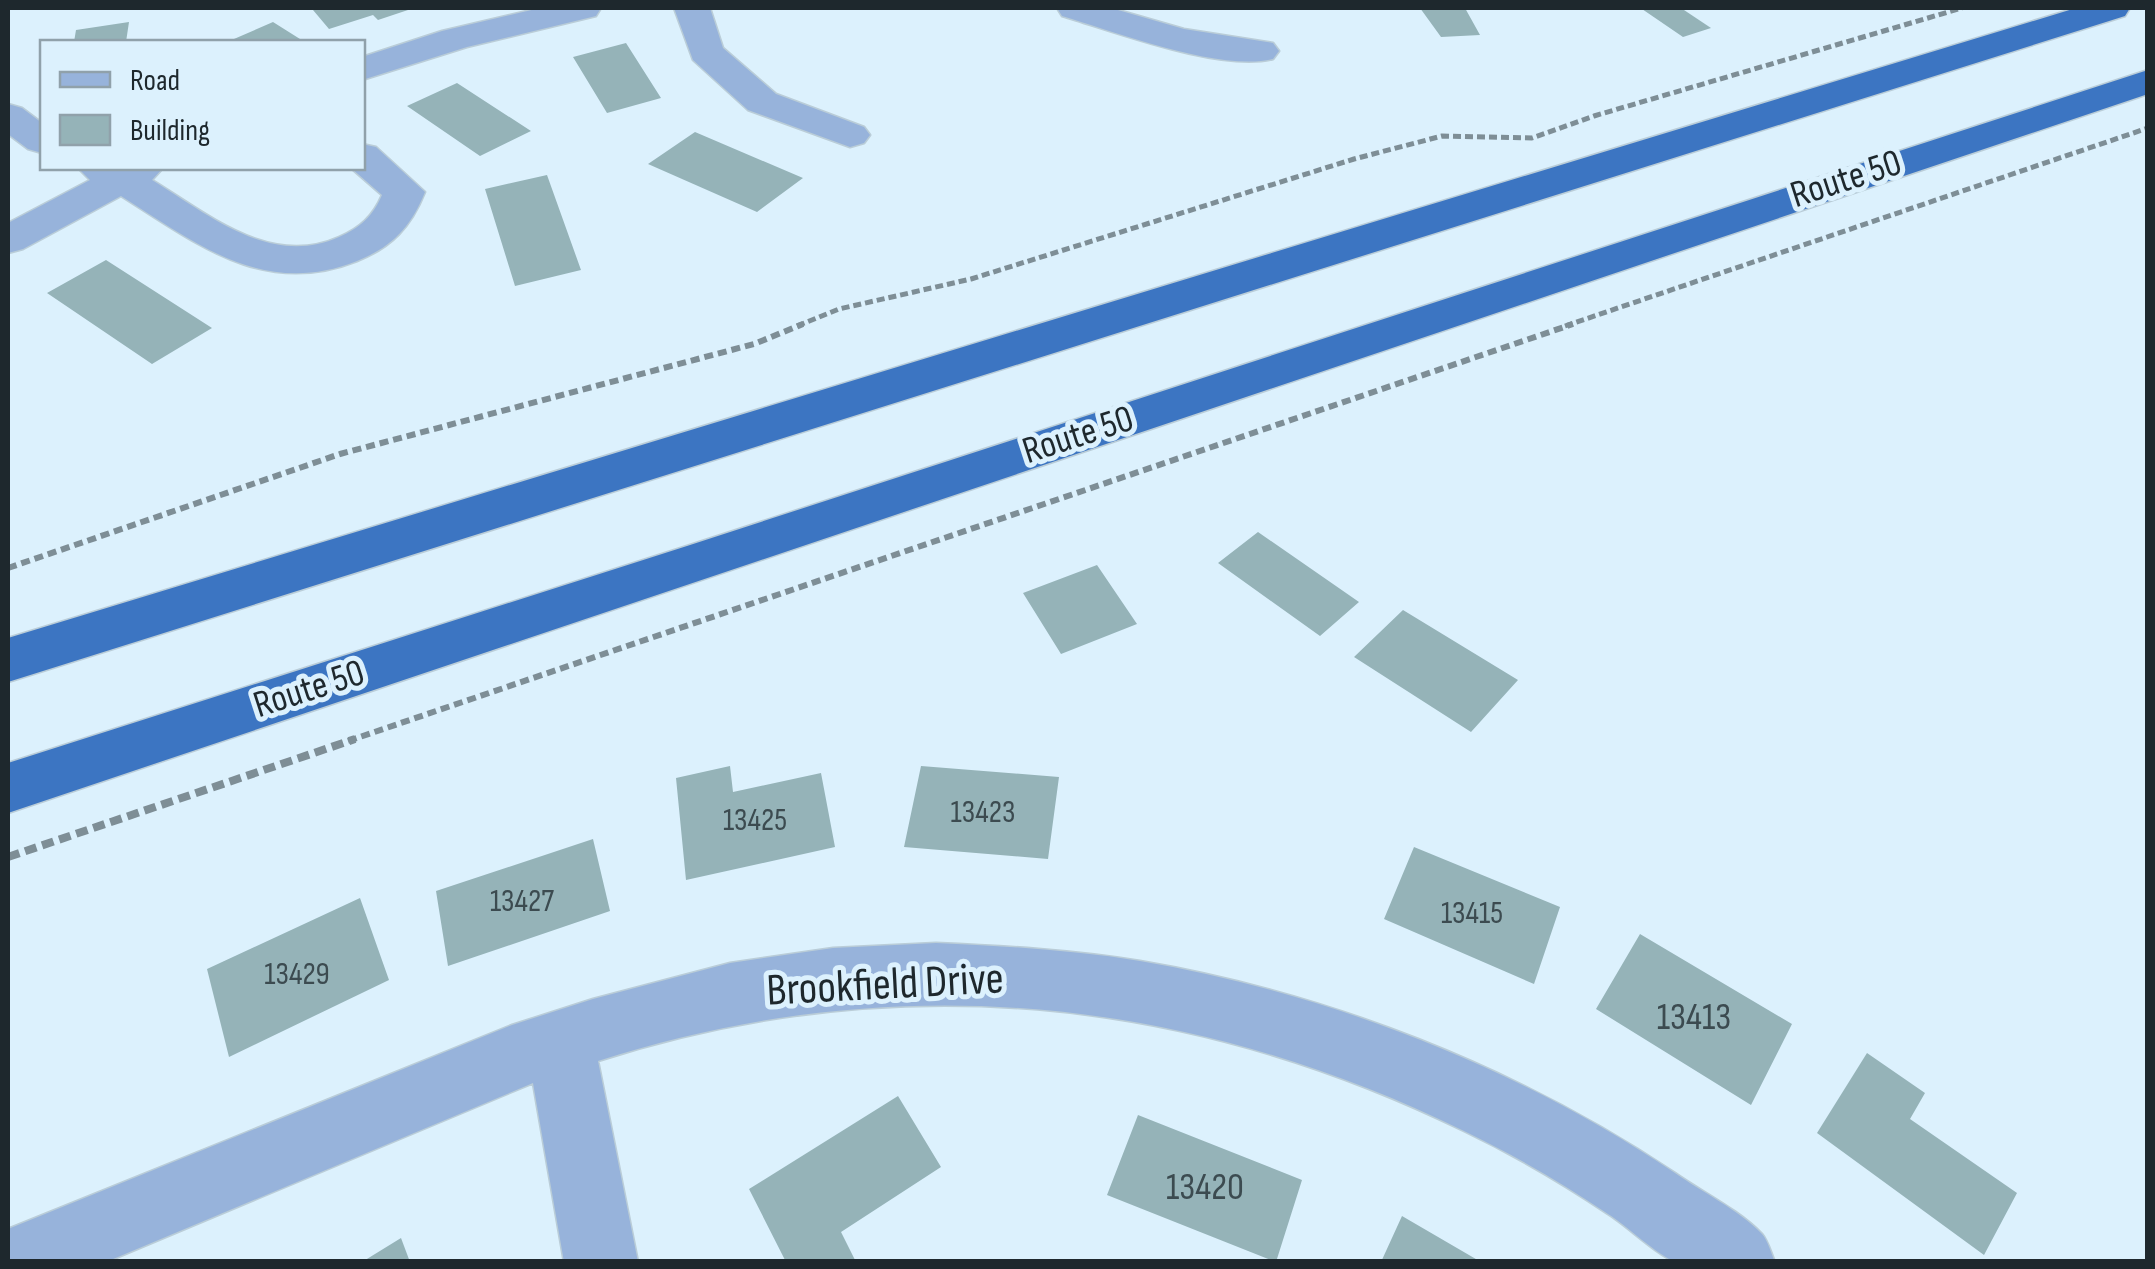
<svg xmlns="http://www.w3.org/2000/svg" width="2155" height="1269" font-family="'Sofia Sans Condensed',sans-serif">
<rect width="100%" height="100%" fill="#dcf1fd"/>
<path fill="#95b3b8" d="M320,8h94l-36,12 -5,-5 -44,14 -16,-19z
M1420,8h45l15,27 -39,2z
M1672,8l12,2 27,18 -28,9 -41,-28z
M129,22l-3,20h-52l2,-12z
M273,22l27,17 -7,3h-66z
M626,43l35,55 -54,15 -34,-56z
M457,83l74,48 -51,25 -73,-50z
M695,132l108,46 -46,34 -109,-48z
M547,175l34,95 -66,16 -30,-97z
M106,260l106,68 -60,36 -105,-71z
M1258,532l101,70 -39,34 -102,-73z
M1097,565l40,59 -76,30 -38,-61z
M1403,610l115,70 -47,52 -117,-75z
M730,766l3,26 88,-19 14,74 -149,33 -10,-102z
M921,766l138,11 -11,82 -144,-12z
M593,839l17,72 -162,55 -12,-75z
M1414,847l146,60 -26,77 -150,-65z
M360,898l29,82 -160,77 -22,-88z
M1640,934l152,90 -41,81 -155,-96z
M1867,1053l58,40 -15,26 107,74 -33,62 -167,-122z
M898,1096l43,71 -100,65 15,30h-70l-37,-73z
M1138,1115l164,65 -26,82 -169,-67z
M1402,1216l79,46h-100z
M401,1238l9,24h-48z"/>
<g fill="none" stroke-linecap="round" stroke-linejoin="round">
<defs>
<path id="minor" d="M540,8h61l-5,8 -129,31 -105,33v-23l80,-26z
M674,8h36l13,40 53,46 88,33 6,8 -6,8 -14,4 -102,-37 -55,-50z
M1057,8h54l73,21 89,14 6,8 -6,8c-53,13 -157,-27 -211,-43z
M8,104l14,4 20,15v30l-14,-4 -20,-15z
M362,144l14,3 49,45c-14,35 -33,55 -68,69 -93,37 -160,-17 -236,-65l-98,53 -15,4v-30l82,-43 -12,-12h85l-11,12c56,34 118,88 187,57 21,-9 34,-21 43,-42l-31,-27h11z
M936,943c68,3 137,7 204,18 188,32 377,106 535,212 27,19 64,37 87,61 6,7 9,19 13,28 -23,0 -79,5 -99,0 -18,-6 -50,-37 -68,-48 -46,-31 -94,-59 -144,-83 -278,-136 -571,-165 -866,-70l40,201h-74l-31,-179 -427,179h-98v-33l504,-204 81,-26 137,-36 103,-15z"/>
<path id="trunk" d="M2076,8h54l-5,8 -2117,666v-44z
M2148,70v24l-2140,719v-50l679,-217z"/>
</defs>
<use href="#minor" stroke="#bacdd8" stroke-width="3"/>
<use href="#trunk" stroke="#bacdd8" stroke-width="3"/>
<path stroke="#7e8e96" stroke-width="5" stroke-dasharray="8 4" stroke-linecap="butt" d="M797,326l42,-17 132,-30 383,-120 88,-23 90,2 62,-22 368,-108
M1565,326l583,-198"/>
<path stroke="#7e8e96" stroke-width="6" stroke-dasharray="9 5" stroke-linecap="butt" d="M8,568l332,-114 414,-110 49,-20
M348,741l1225,-417"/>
<path stroke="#7e8e96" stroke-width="8" stroke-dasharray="12 6" stroke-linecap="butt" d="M8,857l347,-118"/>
<use href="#minor" fill="#97b3db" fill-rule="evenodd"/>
<use href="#trunk" fill="#3c75c2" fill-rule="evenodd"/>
</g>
<g text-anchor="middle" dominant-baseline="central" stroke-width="10" stroke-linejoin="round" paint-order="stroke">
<g font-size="32" fill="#3c4b50">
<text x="983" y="812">13423</text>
<text x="755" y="820">13425</text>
<text x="522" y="901">13427</text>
<text x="1472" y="913">13415</text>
<text x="297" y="974">13429</text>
</g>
<g font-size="38" fill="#1e282d" stroke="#dcf1fd">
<text transform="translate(1846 179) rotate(-18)">Route 50</text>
<text transform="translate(1078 435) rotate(-18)">Route 50</text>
<text transform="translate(309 689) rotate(-18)">Route 50</text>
</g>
<g font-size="38" fill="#3c4b50">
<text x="1694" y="1017">13413</text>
<text x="1205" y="1187">13420</text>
</g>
<g font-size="45" fill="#1e282d" stroke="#dcf1fd">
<text transform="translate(885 985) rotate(-3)">Brookfield Drive</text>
</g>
</g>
<rect width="2155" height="1269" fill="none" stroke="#1e282d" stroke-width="20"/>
<rect x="40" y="40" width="325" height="130" fill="#dcf1fd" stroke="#90a1aa" stroke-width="2.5"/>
<rect x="60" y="72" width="50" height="15" fill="#97b3db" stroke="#90a1aa" stroke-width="2.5"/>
<text x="130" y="90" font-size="30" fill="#1e282d">Road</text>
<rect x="60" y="115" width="50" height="30" fill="#95b3b8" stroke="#90a1aa" stroke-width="2.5"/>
<text x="130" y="140" font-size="30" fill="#1e282d">Building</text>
</svg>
